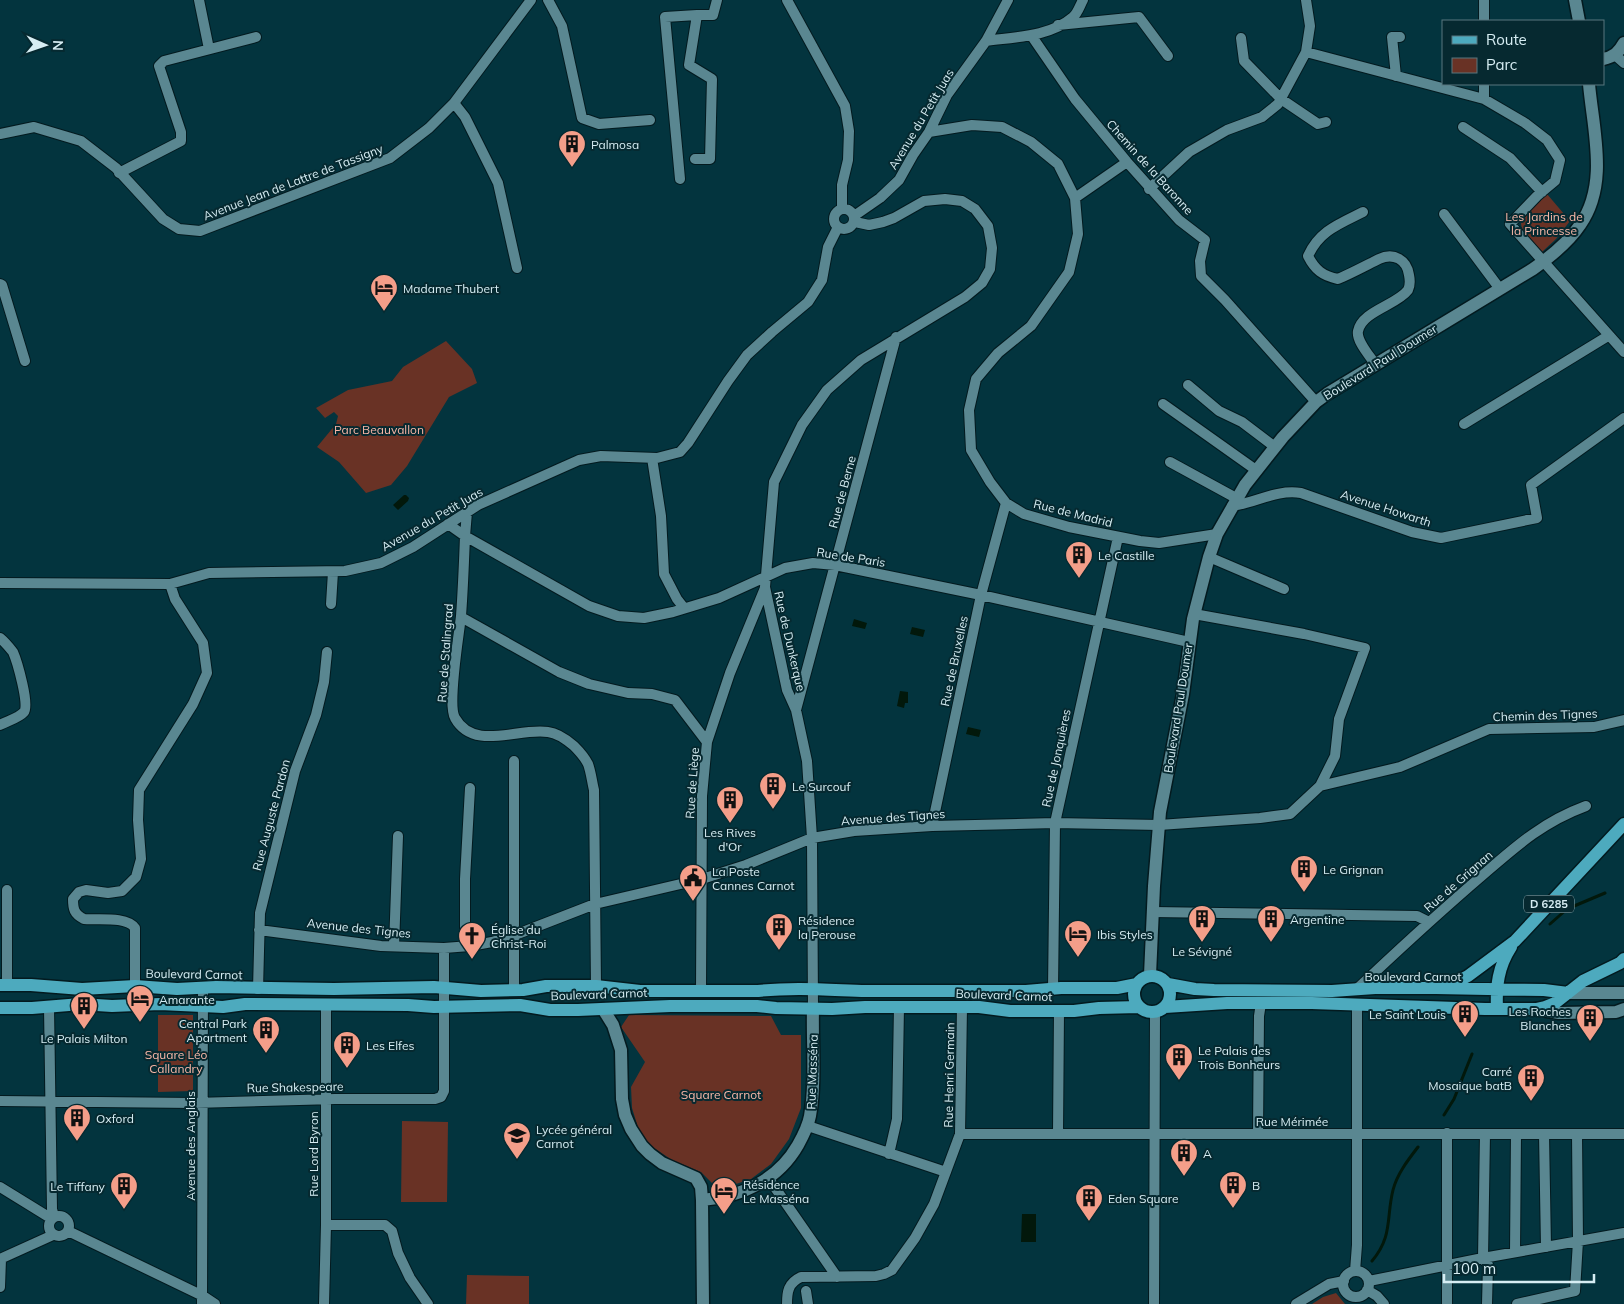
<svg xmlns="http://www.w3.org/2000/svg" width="1624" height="1304" font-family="Mulish,sans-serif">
<rect width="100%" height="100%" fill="#03343e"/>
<path fill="#693225" d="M1547,194l23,27 -14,18 -14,13c-10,-4 -22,-20 -21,-31z
M446,341l26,28 5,14 -28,14 -42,69 -16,19 -25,8 -27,-31 -22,-15 19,-23 2,-8 -4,-4 -9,6 -9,-10 32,-18 44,-9 11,-14z
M158,1015h35v76l-35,1z
M629,1015l142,1 10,19h20v73l-12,31 -18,25 -20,15 -21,7 -14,1 -15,-15 -29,-12 -18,-12 -14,-14 -8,-26 -1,-21 14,-25 -24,-35z
M402,1121l46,1 -1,80h-46z
M467,1275l62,1v28h-63z
M1336,1293l9,11h-33l11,-7z"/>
<path fill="#02180b" d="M404,495h2l3,3 -1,3 -10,9 -5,-5z
M854,619l13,4 -2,6 -13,-3z
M912,627l13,3 -2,7 -13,-3z
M900,691l8,1v11h-3l-1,5 -7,-2z
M968,727l13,3 -2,7 -13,-3z
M1022,1214h14v28h-15z"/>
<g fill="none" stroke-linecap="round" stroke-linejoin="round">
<path stroke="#02180b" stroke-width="3" d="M1550,924l17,-15 38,-16
M1444,1115l10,-16 18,-45
M1372,1261c21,-25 14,-43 21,-71 4,-16 15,-30 25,-43"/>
<defs>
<path id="street" d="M199,0l10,49
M548,0l14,26 20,92 17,6 51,-4
M787,0l58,106 4,25 -1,29 -6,25v23
M1484,21v-21
M1058,25l81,-8 29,39
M1031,35l44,64 52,63 52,58 26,20 -5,21 1,15 24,24 91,102
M1241,38l3,23 37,38 37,25 8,-2
M986,41c28,-4 64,-4 87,-24 5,-4 7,-12 10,-17
M1306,52l178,47 41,24 22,17 13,20 -5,21 -18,15 -27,28 114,128
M1615,55l9,8
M1396,76l-4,-39h8
M1484,99v-15
M454,103l11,14 33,66 19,85
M1463,127l47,31 32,34
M929,132l43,-7 30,2 29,15 27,22 17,34 3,36 -9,38 -38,54 -33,27 -22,26 -7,31 2,40 19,32 16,21 18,11 45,13 71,14 19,2 58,-9
M0,134l34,-7 47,14 35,27 47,51 16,10 21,2 190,-73 39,-30 25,-25 77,-103
M695,159h15l2,-80 -23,-14 8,-50h16l4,-15
M119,173l62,-32v-9l-22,-66 5,-5 92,-24
M680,179l-15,-162 32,-2
M1149,189l40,-37 38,-22 35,-13 16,-13 28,-52 4,-26 -4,-26
M1075,198l52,-36
M834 219a10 10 0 1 1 20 0a10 10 0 1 1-20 0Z
M1363,212c-24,12 -44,19 -55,44 7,14 15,20 30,23 14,-6 27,-13 41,-20 15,-7 28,1 30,16 1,5 1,11 -1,15 -11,15 -46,21 -50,41 -2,10 12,25 17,33
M1444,214l56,75
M854,216l26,-18 19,-18 14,-25 16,-23 18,-37 39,-54 22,-41
M0,284l2,1 23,76
M1188,385l31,26 23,11 33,25
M1163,404l93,66
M1464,424l144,-88
M652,458l9,58 3,58 13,25 7,9
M1170,462l66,36
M1232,506c24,-3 44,-17 69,-13l111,39 29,6 96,-20 -6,-33 93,-67
M467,512l-2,24 124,70 29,10 26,2 29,-6 46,-14 66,-30 28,-5 22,2 146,30 208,47
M448,524l17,12c-1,27 -2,53 -4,80 -2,19 -14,89 -6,102 19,34 64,9 93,14 10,1 19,8 26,14 5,5 11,12 14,18 3,8 4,18 6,26l2,196
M1209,557l75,32
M0,583l170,1 39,-11 136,-2 36,-8 32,-16 65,-42 101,-45 22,-4 56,2 23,-6 8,-9 40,-62 19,-26 25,-23 36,-30 14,-22 6,-33 10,-20
M331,604l2,-32
M1194,614l110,20 61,14 -26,71 -4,37 -15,30
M461,617l98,55 30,12 39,9 24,1 23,6 32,42
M0,638c5,4 9,9 13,14 4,9 17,54 11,60 -5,6 -17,9 -24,13
M796,710l100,-373
M932,826l49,-231 25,-92
M1153,912l264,4 12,6
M259,930l122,16 63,2 26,-2 22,-4 23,-7 80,-31 107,-25 44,-14 66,-27 42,-7 78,-5 123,-3 104,2 101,-7 30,-4 30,-28 80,-19 89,-38 105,-2 30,-7
M394,946l4,-110
M465,946v-67l5,-91
M7,985v-95
M258,989l2,-76 35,-142 21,-56 8,-33 3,-30
M1053,989l2,-166 63,-286
M514,990v-229
M1356,990c38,-36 75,-70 114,-104 39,-33 67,-62 116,-80
M701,991l1,-195 5,-54 23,-69 35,-85
M135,1005v-77c-8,-12 -37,-8 -51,-9 -10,-5 -11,-10 -11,-20l6,-7 7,-2 22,3 14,-2 14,-14 5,-18 -3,-39 1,-30 54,-86 14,-31 -4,-30 -28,-44 -5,-15
M49,1007l3,202 2,8
M813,1008l-1,-170 -5,-77 -11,-51 -9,-20 -22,-103 9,-105 28,-57 25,-35 34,-30 104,-63 17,-14 8,-14 2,-21 -4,-22 -13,-17 -13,-8 -17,-2 -21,2 -30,17 -11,4 -14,3 -14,-3
M0,1101l194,2 141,-4h100l6,-2 3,-6v-143
M808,1126l138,46
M1258,1133l1,-117 2,-13
M960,1134h664
M1058,1134l1,-123
M1485,1134l-2,124 5,7 -1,39
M1544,1134l2,113
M889,1154l8,-35 2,-112
M769,1179l68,98
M0,1187l52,32
M49 1226a10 10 0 1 1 20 0a10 10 0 1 1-20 0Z
M326,1225h59l7,6 6,22 12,25 18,26
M68,1231l135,65 12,8
M1515,1252l1,-118
M0,1259l53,-24
M1355,1271l2,-26v-240
M1343 1284a13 13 0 1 1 26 0a13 13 0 1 1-26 0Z
M1369,1281l114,-23 141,-25
M0,1287l1,-28
M1367,1290l10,6 7,8
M806,1291l2,13
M202,1304l1,-317
M324,1304l2,-79v-220
M787,1304c0,-12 1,-21 14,-27l75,-1 8,-2 8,-4 23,-32 19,-34 26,-70 2,-127
M1154,1304l1,-292
M1296,1304l33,-20 15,-3
M1447,1304v-171
M1517,1304l58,-13 3,-50 -1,-107"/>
<path id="secondary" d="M1575,0l4,21
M1603,59c11,-2 16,-7 21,-16
M1150,975l4,-89 6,-74 23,-118 10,-75 16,-62 8,-23 28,-49 38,-48 33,-35 11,-8 206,-125c17,-12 35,-26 47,-44 29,-41 13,-95 9,-141
M1568,993h56
M603,1009l10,16 8,25 1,49 3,16 6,14 11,17 8,8 12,9 34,15 5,9 1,13 1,104
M1536,1009l23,4 57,-1 8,-3
M702,1200c40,-3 76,-20 96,-55 5,-9 10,-18 12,-29 6,-35 2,-72 3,-108"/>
<path id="primary" d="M1134 994a18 18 0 1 1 36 0a18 18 0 1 1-36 0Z
M1168,984l27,5 19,1 118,1 43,-3h61l108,2 24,3
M0,985h31l51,4 53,-3 42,3 39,-2 118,2 100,-2 47,4 42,-1 23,-4h50l44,5h118c36,-4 72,-1 108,0h160l35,-3h56l20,-4
M1447,987l21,-11 47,-35 109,-117
M1165,1007l62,-4h85l173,6h51l9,-2 10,-4 28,-22 37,-18 4,-4
M0,1008h32l49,-4 31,2 48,-2 63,3 22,-3 163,1 26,2 86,-2 30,5h28l92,-4h87l19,2 56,1 33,-2h114l31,4h64l25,-3 40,-1
M1497,1009c-1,-23 1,-42 14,-62"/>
</defs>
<use href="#street" stroke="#031a1f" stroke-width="12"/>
<use href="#secondary" stroke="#031a1f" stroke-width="15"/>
<use href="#primary" stroke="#031a1f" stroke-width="15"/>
<use href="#street" stroke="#5a8791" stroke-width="10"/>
<use href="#secondary" stroke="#5a8791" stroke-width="12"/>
<use href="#primary" stroke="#4daabe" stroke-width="12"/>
</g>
<defs>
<symbol id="building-pin" viewBox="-11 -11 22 30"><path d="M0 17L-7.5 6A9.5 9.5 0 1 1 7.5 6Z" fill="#f49e89" stroke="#062930"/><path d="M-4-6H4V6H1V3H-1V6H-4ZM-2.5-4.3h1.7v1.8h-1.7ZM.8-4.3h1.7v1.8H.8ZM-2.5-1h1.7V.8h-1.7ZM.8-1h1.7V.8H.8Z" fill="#111"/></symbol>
<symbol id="hotel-pin" viewBox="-11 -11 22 30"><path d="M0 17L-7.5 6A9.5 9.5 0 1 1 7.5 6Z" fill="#f49e89" stroke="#062930"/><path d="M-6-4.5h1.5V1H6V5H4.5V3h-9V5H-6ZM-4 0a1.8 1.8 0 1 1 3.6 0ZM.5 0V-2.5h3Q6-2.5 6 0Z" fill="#111"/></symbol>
<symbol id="civic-pin" viewBox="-11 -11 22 30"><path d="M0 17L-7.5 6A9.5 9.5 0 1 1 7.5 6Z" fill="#f49e89" stroke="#062930"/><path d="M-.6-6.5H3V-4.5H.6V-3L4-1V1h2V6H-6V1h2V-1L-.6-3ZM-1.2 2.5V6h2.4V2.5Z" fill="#111"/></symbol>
<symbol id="church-pin" viewBox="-11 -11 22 30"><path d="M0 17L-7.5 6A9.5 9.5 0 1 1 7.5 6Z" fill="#f49e89" stroke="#062930"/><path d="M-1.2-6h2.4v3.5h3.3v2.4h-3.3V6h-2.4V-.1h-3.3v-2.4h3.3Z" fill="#111"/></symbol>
<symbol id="school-pin" viewBox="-11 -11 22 30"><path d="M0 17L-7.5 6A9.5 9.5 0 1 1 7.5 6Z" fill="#f49e89" stroke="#062930"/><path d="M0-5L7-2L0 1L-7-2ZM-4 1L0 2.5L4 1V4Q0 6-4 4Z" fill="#111"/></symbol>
</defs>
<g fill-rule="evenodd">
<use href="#building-pin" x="556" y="128" width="32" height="43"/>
<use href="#hotel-pin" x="368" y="272" width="32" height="43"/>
<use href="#building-pin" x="1063" y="539" width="32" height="43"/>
<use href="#building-pin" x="757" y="770" width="32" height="43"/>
<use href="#building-pin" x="714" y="784" width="32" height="43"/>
<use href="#building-pin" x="1288" y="853" width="32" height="43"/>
<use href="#civic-pin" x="677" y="862" width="32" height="43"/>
<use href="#building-pin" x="1186" y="903" width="32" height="43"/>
<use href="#building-pin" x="1255" y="903" width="32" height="43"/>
<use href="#building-pin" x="763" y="911" width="32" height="43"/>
<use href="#hotel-pin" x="1062" y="918" width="32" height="43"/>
<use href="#church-pin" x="456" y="920" width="32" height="43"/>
<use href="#hotel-pin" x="124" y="983" width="32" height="43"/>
<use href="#building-pin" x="68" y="990" width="32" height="43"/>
<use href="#building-pin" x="1449" y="998" width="32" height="43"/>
<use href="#building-pin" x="1574" y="1002" width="32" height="43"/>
<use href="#building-pin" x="250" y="1014" width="32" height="43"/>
<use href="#building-pin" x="331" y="1029" width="32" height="43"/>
<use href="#building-pin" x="1163" y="1041" width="32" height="43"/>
<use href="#building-pin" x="1515" y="1062" width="32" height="43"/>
<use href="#building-pin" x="61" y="1102" width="32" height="43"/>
<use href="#school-pin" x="501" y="1120" width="32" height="43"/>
<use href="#building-pin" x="1168" y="1137" width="32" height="43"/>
<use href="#building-pin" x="1217" y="1169" width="32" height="43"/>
<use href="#building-pin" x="108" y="1170" width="32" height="43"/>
<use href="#hotel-pin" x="708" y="1175" width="32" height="43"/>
<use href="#building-pin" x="1073" y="1182" width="32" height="43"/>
</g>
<g text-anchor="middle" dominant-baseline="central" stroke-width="4" stroke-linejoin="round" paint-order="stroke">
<rect fill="#062930" stroke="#98b2b8" stroke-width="1" x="1524" y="895.5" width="50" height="17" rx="4"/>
<g font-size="11" font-weight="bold" fill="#d6edf3">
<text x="1549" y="904">D 6285</text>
</g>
<g font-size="12" fill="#d6edf3" stroke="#062930">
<text transform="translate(921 119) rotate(-59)">Avenue du Petit Juas</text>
<text transform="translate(1150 167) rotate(48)">Chemin de la Baronne</text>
<text transform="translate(293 182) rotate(-21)">Avenue Jean de Lattre de Tassigny</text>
<text transform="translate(1380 362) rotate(-32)">Boulevard Paul Doumer</text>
<text transform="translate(842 492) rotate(-75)">Rue de Berne</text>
<text transform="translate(1386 508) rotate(18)">Avenue Howarth</text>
<text transform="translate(1073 513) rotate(14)">Rue de Madrid</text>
<text transform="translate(432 519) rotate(-30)">Avenue du Petit Juas</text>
<text transform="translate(851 557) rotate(9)">Rue de Paris</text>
<text transform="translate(790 641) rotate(77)">Rue de Dunkerque</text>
<text transform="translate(445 653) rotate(-86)">Rue de Stalingrad</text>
<text transform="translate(954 661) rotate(-78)">Rue de Bruxelles</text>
<text transform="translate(1178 708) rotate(-81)">Boulevard Paul Doumer</text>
<text transform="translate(1545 715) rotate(-2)">Chemin des Tignes</text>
<text transform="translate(1056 758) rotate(-78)">Rue de Jonquières</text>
<text transform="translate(692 783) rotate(-86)">Rue de Liège</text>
<text transform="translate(271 815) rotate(-75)">Rue Auguste Pardon</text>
<text transform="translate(893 817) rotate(-4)">Avenue des Tignes</text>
<text transform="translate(1458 881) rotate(-41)">Rue de Grignan</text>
<text transform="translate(359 928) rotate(6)">Avenue des Tignes</text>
<text transform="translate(194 974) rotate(1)">Boulevard Carnot</text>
<text x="1413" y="976">Boulevard Carnot</text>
<text transform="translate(599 994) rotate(-2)">Boulevard Carnot</text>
<text transform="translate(1004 995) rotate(2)">Boulevard Carnot</text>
<text transform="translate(812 1072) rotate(-88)">Rue Masséna</text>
<text transform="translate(949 1075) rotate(-89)">Rue Henri Germain</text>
<text transform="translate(295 1087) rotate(-1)">Rue Shakespeare</text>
<text x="1292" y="1121">Rue Mérimée</text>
<text transform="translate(190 1146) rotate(-90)">Avenue des Anglais</text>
<text transform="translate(313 1154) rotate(-90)">Rue Lord Byron</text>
</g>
<g font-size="12" fill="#d6edf3" stroke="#062930" text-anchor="start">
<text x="591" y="144">Palmosa</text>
<text x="403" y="288">Madame Thubert</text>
<text x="1098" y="555">Le Castille</text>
<text x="792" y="786">Le Surcouf</text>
<text x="730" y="832" text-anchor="middle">Les Rives<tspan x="730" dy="14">d'Or</tspan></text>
<text x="1323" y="869">Le Grignan</text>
<text x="712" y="871">La Poste<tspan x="712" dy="14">Cannes Carnot</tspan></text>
<text x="1290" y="919">Argentine</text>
<text x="798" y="920">Résidence<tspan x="798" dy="14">la Perouse</tspan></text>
<text x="491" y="929">Église du<tspan x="491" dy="14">Christ-Roi</tspan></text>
<text x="1097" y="934">Ibis Styles</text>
<text x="1202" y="951" text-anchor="middle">Le Sévigné</text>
<text x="159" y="999">Amarante</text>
<text x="1571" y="1011" text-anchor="end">Les Roches<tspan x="1571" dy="14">Blanches</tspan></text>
<text x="1446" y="1014" text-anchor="end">Le Saint Louis</text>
<text x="247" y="1023" text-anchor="end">Central Park<tspan x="247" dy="14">Apartment</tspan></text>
<text x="84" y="1038" text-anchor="middle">Le Palais Milton</text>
<text x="366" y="1045">Les Elfes</text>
<text x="1198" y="1050">Le Palais des<tspan x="1198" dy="14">Trois Bonheurs</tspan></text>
<text x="1512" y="1071" text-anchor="end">Carré<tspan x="1512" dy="14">Mosaique batB</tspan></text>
<text x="96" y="1118">Oxford</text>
<text x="536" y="1129">Lycée général<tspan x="536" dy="14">Carnot</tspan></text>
<text x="1203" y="1153">A</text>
<text x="743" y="1184">Résidence<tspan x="743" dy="14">Le Masséna</tspan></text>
<text x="1252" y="1185">B</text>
<text x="105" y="1186" text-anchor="end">Le Tiffany</text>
<text x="1108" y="1198">Eden Square</text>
</g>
<g font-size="12" fill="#f9b8a8" stroke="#062930">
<text x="1544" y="216">Les Jardins de<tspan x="1544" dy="14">la Princesse</tspan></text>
<text x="379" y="429">Parc Beauvallon</text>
<text x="176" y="1054">Square Léo<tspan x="176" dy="14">Callandry</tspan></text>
<text x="721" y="1094">Square Carnot</text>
</g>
</g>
<rect x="1442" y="20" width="162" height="65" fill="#062930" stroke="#59777e"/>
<rect x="1452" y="36" width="25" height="8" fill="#4daabe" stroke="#59777e"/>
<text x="1486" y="45" font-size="15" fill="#d6edf3">Route</text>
<rect x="1452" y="58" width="25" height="15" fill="#693225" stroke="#59777e"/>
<text x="1486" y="70" font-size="15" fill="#d6edf3">Parc</text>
<g transform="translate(45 45) rotate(92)" stroke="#062930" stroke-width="4" paint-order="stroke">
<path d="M0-4L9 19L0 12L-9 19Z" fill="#d6edf3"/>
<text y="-8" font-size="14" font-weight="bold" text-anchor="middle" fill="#d6edf3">N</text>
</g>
<path d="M1444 1274v8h150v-8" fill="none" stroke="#d6edf3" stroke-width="2.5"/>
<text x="1452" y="1274" font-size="15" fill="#d6edf3" stroke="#062930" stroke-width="4" paint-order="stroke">100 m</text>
</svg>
